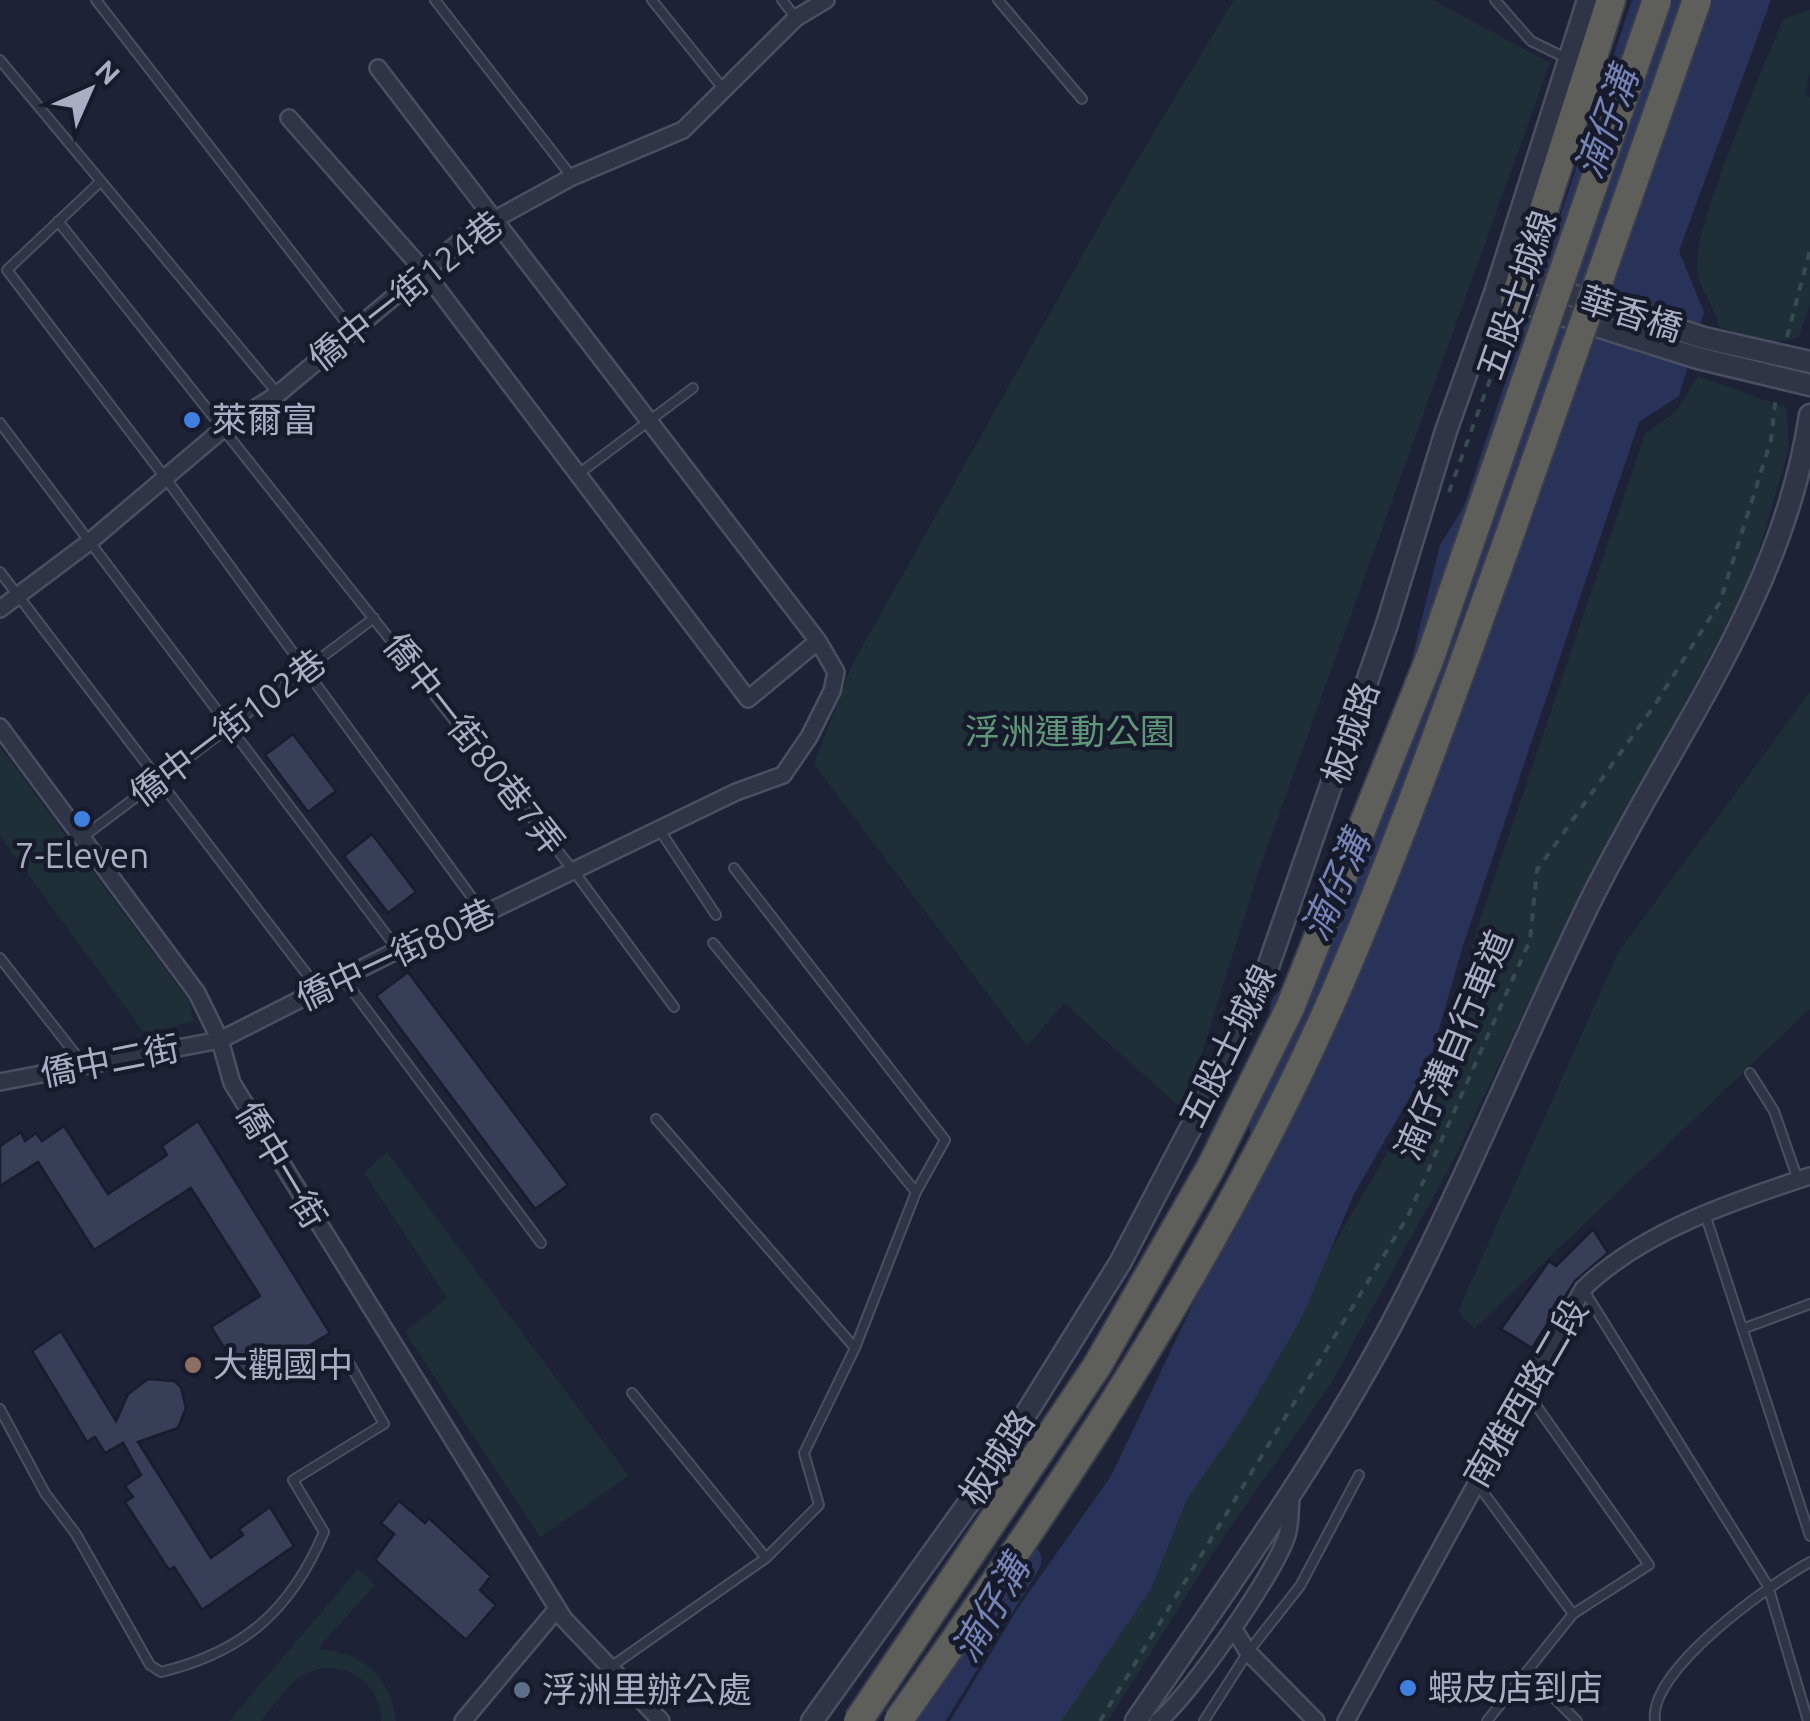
<svg xmlns="http://www.w3.org/2000/svg" width="1810" height="1721" viewBox="0 0 1810 1721" font-family="Ubuntu,'Noto Sans TC',sans-serif">
  <style>
    .green { fill: #1f2f38 }
    .water { fill: #293359 }
    .lines { fill: none; stroke-linecap: round; stroke-linejoin: round }
    .river { stroke: #293359; stroke-width: 35 }
    .building { fill: #383e58; stroke: #181c2d; stroke-width: 2.5 }
    .service-casing { stroke: #4b4f62; stroke-width: 12 }
    .minor-casing { stroke: #4b4f62; stroke-width: 20 }
    .tertiary-casing { stroke: #4b4f62; stroke-width: 25 }
    .trunk-casing { stroke: #383c4e; stroke-width: 32 }
    .path { stroke: #394b52; stroke-width: 4; stroke-dasharray: 8 8; stroke-linecap: butt }
    .service { stroke: #303447; stroke-width: 8 }
    .minor { stroke: #303447; stroke-width: 15 }
    .tertiary { stroke: #303447; stroke-width: 20 }
    .trunk { stroke: #5e5e5a; stroke-width: 28 }
    .trunk-bridge-casing { stroke: #383c4e; stroke-width: 32; stroke-linecap: butt }
    .trunk-bridge { stroke: #5e5e5a; stroke-width: 28 }
    .shop-dot { fill: #3f7fe0; stroke: #161a2b; stroke-width: 4 }
    .education-dot { fill: #8d6e63; stroke: #161a2b; stroke-width: 4 }
    .service-dot { fill: #5c6f8a; stroke: #161a2b; stroke-width: 4 }
    .labels { text-anchor: middle; stroke-width: 9; stroke-linejoin: round; paint-order: stroke }
    .street-label { font-size: 35px; fill: #a9aec5; stroke: #161a2b }
    .poi-label { font-size: 35px; fill: #a9aec5; stroke: #161a2b; text-anchor: start }
    .park-label { font-size: 35px; fill: #609679; stroke: #161a2b }
    .water-label { font-size: 38px; font-style: italic; fill: #7683b5; stroke: #161a2b }
  </style>
  <rect width="100%" height="100%" fill="#1d2236"/>
  <path class="green" d="M1234,0h199l117,63 -291,807 -75,241 -120,-108 -37,43 -213,-282 39,-101 264,-469z
    M1810,10v61l-5,23 5,3v207l-11,33 -34,8 -46,-19c-4,-19 -21,-39 -22,-57 -3,-46 66,-199 86,-250z
    M1698,376l89,32 2,40 -40,136 -180,334 -116,243 -123,224 -110,157 -112,179h-66l227,-364 169,-292 42,-145 165,-486 32,-24z
    M1810,692v317l-336,320 -16,-18 161,-360z
    M0,747l189,254 5,20 -49,13 -145,-198z
    M387,1152l242,324 -89,61 -135,-205 42,-34 -83,-125z
    M358,1569l17,16 -58,64c45,4 73,25 79,72h-15c1,-40 -42,-66 -78,-46 -16,9 -30,32 -42,46h-32z"/>
  <path class="water" d="M1632,0h139l-92,251 25,61 -25,84 -40,26 -177,527 -33,115 -75,130 -51,121 -59,102 -57,82 -36,90 -90,132h-111l68,-113 93,-132 145,-304 43,-161 98,-292 43,-174 24,-39z"/>
  <g class="lines">
    <path class="river" d="M1267,1127l8,-15 13,-105
      M925,1721l99,-161"/>
  </g>
  <path class="building" d="M293,734l43,57 -28,21 -43,-57z
    M372,834l44,58 -28,21 -44,-57z
    M408,972l160,213 -33,24 -159,-213z
    M198,1121l132,212 -83,51 -36,-57 49,-31 -69,-108 -97,62 -56,-88 -38,24v-40l21,-14 4,9 11,-8 6,8 22,-15 44,68 59,-39 -5,-9z
    M1593,1229l15,24 -33,28 -43,67 -31,-19 48,-68 7,5z
    M61,1331l55,90 12,-27 20,-15 26,2 7,6 5,21 -8,20 -40,14 73,116 32,-23 -4,-6 31,-22 24,39 -92,64 -28,-43 -5,3 -44,-68 8,-5 -8,-11 16,-11 -18,-32 -18,10 -10,-16 -8,5 -55,-91z
    M399,1501l26,22 4,-5 62,58 -11,14 16,15 -30,35 -91,-80 19,-26 -13,-11z"/>
  <g class="lines">
    <g class="service-casing">
      <path id="service" d="M96,0l255,329
        M435,0l137,177
        M652,0l73,91
        M782,0l14,18
        M998,0l84,99
        M1495,0l36,41 37,18
        M0,60l278,334
        M99,183l-92,87 157,206 320,438
        M58,221l515,649 101,137
        M0,423l398,527
        M577,475l116,-87
        M0,572l319,418
        M659,829l57,86
        M83,837l291,-219
        M713,943l203,249
        M0,958l84,107
        M343,978l198,265
        M1750,1073l24,38 24,69
        M656,1119l199,229
        M1706,1217l104,319
        M1583,1289l185,297 40,135
        M1745,1328l65,-24
        M632,1393l134,165
        M1528,1394l121,171 -76,49
        M0,1409l45,84 31,41 74,131 11,7c83,-20 130,-62 163,-140l-31,-52 91,-56 -39,-68
        M1478,1485l95,129 -86,107
        M612,1666l154,-108 53,-53 -15,-52 51,-105 61,-156 29,-52 -211,-272
        M1528,1672l49,49
        M1204,1721l44,-69 52,-66 59,-111
        M1655,1721c-7,-51 114,-136 155,-159"/>
    </g>
    <g class="minor-casing">
      <path id="minor" d="M289,118l135,153 324,428 70,-58
        M0,609l88,-66 136,-115 54,-34 192,-161 102,-56 111,-47 113,-112 30,-18
        M0,727l197,266 23,47 12,43 332,536 97,102
        M0,1082l220,-42 178,-90 86,-36 252,-122 47,-17 26,-38 23,-46 4,-19 -18,-31 -440,-573
        M1233,1628l15,24 68,69
        M463,1721l94,-112
        M1158,1721c29,-21 120,-152 129,-186 4,-12 3,-27 4,-40
        M1346,1721l237,-432c58,-57 150,-88 227,-113"/>
    </g>
    <g class="tertiary-casing">
      <path id="tertiary" d="M1510,275l194,63 106,24
        M1505,297l193,61 112,27
        M812,1721l171,-238 137,-220 100,-191 48,-105 119,-343 59,-193 49,-138 93,-293
        M1136,1721c92,-135 190,-269 265,-415 67,-130 122,-266 186,-398 80,-165 195,-307 223,-493"/>
    </g>
    <g class="trunk-casing">
      <path id="trunk" d="M1515,300l96,-300"/>
    </g>
    <path class="path" d="M1787,337l23,-87
      M1449,492l62,-170
      M1100,1721l308,-505 122,-276 7,-70 119,-167 64,-101 51,-162 5,-45"/>
    <use href="#service" class="service"/>
    <use href="#minor" class="minor"/>
    <use href="#tertiary" class="tertiary"/>
    <use href="#trunk" class="trunk"/>
    <g class="trunk-bridge-casing">
      <path id="trunk-bridge" d="M858,1721l239,-355 114,-199 79,-159 140,-350 227,-658
        M898,1721c166,-234 328,-475 442,-739 63,-147 116,-298 170,-448 63,-178 125,-356 187,-534"/>
    </g>
    <use href="#trunk-bridge" class="trunk-bridge"/>
  </g>
  <g class="shop-dot">
    <circle cx="192" cy="420" r="10"/>
    <circle cx="82" cy="819" r="10"/>
    <circle cx="1408" cy="1688" r="10"/>
  </g>
  <circle class="education-dot" cx="193" cy="1365" r="10"/>
  <circle class="service-dot" cx="522" cy="1690" r="10"/>
  <g class="labels">
    <g class="street-label">
      <text transform="translate(406 291) rotate(-38)" y="12">僑中一街124巷</text>
      <text transform="translate(1517 295) rotate(-71)" y="12">五股土城線</text>
      <text transform="translate(1631 314) rotate(18)" y="12">華香橋</text>
      <text transform="translate(228 728) rotate(-37)" y="12">僑中一街102巷</text>
      <text transform="translate(1351 733) rotate(-71)" y="12">板城路</text>
      <text transform="translate(474 744) rotate(52)" y="12">僑中一街80巷7弄</text>
      <text transform="translate(396 955) rotate(-25)" y="12">僑中一街80巷</text>
      <text transform="translate(1454 1045) rotate(-67)" y="12">湳仔溝自行車道</text>
      <text transform="translate(1228 1046) rotate(-64)" y="12">五股土城線</text>
      <text transform="translate(110 1061) rotate(-11)" y="12">僑中二街</text>
      <text transform="translate(281 1165) rotate(59)" y="12">僑中一街</text>
      <text transform="translate(1526 1393) rotate(-60)" y="12">南雅西路二段</text>
      <text transform="translate(997 1458) rotate(-57)" y="12">板城路</text>
    </g>
    <g class="poi-label">
      <text x="212" y="432">萊爾富</text>
      <text x="82" y="868" text-anchor="middle">7-Eleven</text>
      <text x="213" y="1377">大觀國中</text>
      <text x="1428" y="1700">蝦皮店到店</text>
      <text x="542" y="1702">浮洲里辦公處</text>
    </g>
    <g class="park-label">
      <text x="1070" y="744">浮洲運動公園</text>
    </g>
    <g class="water-label">
      <text transform="translate(1607 123) rotate(-70)" y="13">湳仔溝</text>
      <text transform="translate(1336 886) rotate(-66)" y="13">湳仔溝</text>
      <text transform="translate(991 1609) rotate(-60)" y="13">湳仔溝</text>
    </g>
  </g>
  <g transform="translate(90 90) rotate(45)" stroke="#161a2b" stroke-width="8" paint-order="stroke">
  <path d="M0-8L18 38L0 25L-18 38Z" fill="#a9aec5"/>
  <text y="-15" font-size="28" font-weight="bold" text-anchor="middle" fill="#a9aec5">N</text>
  </g>
</svg>
